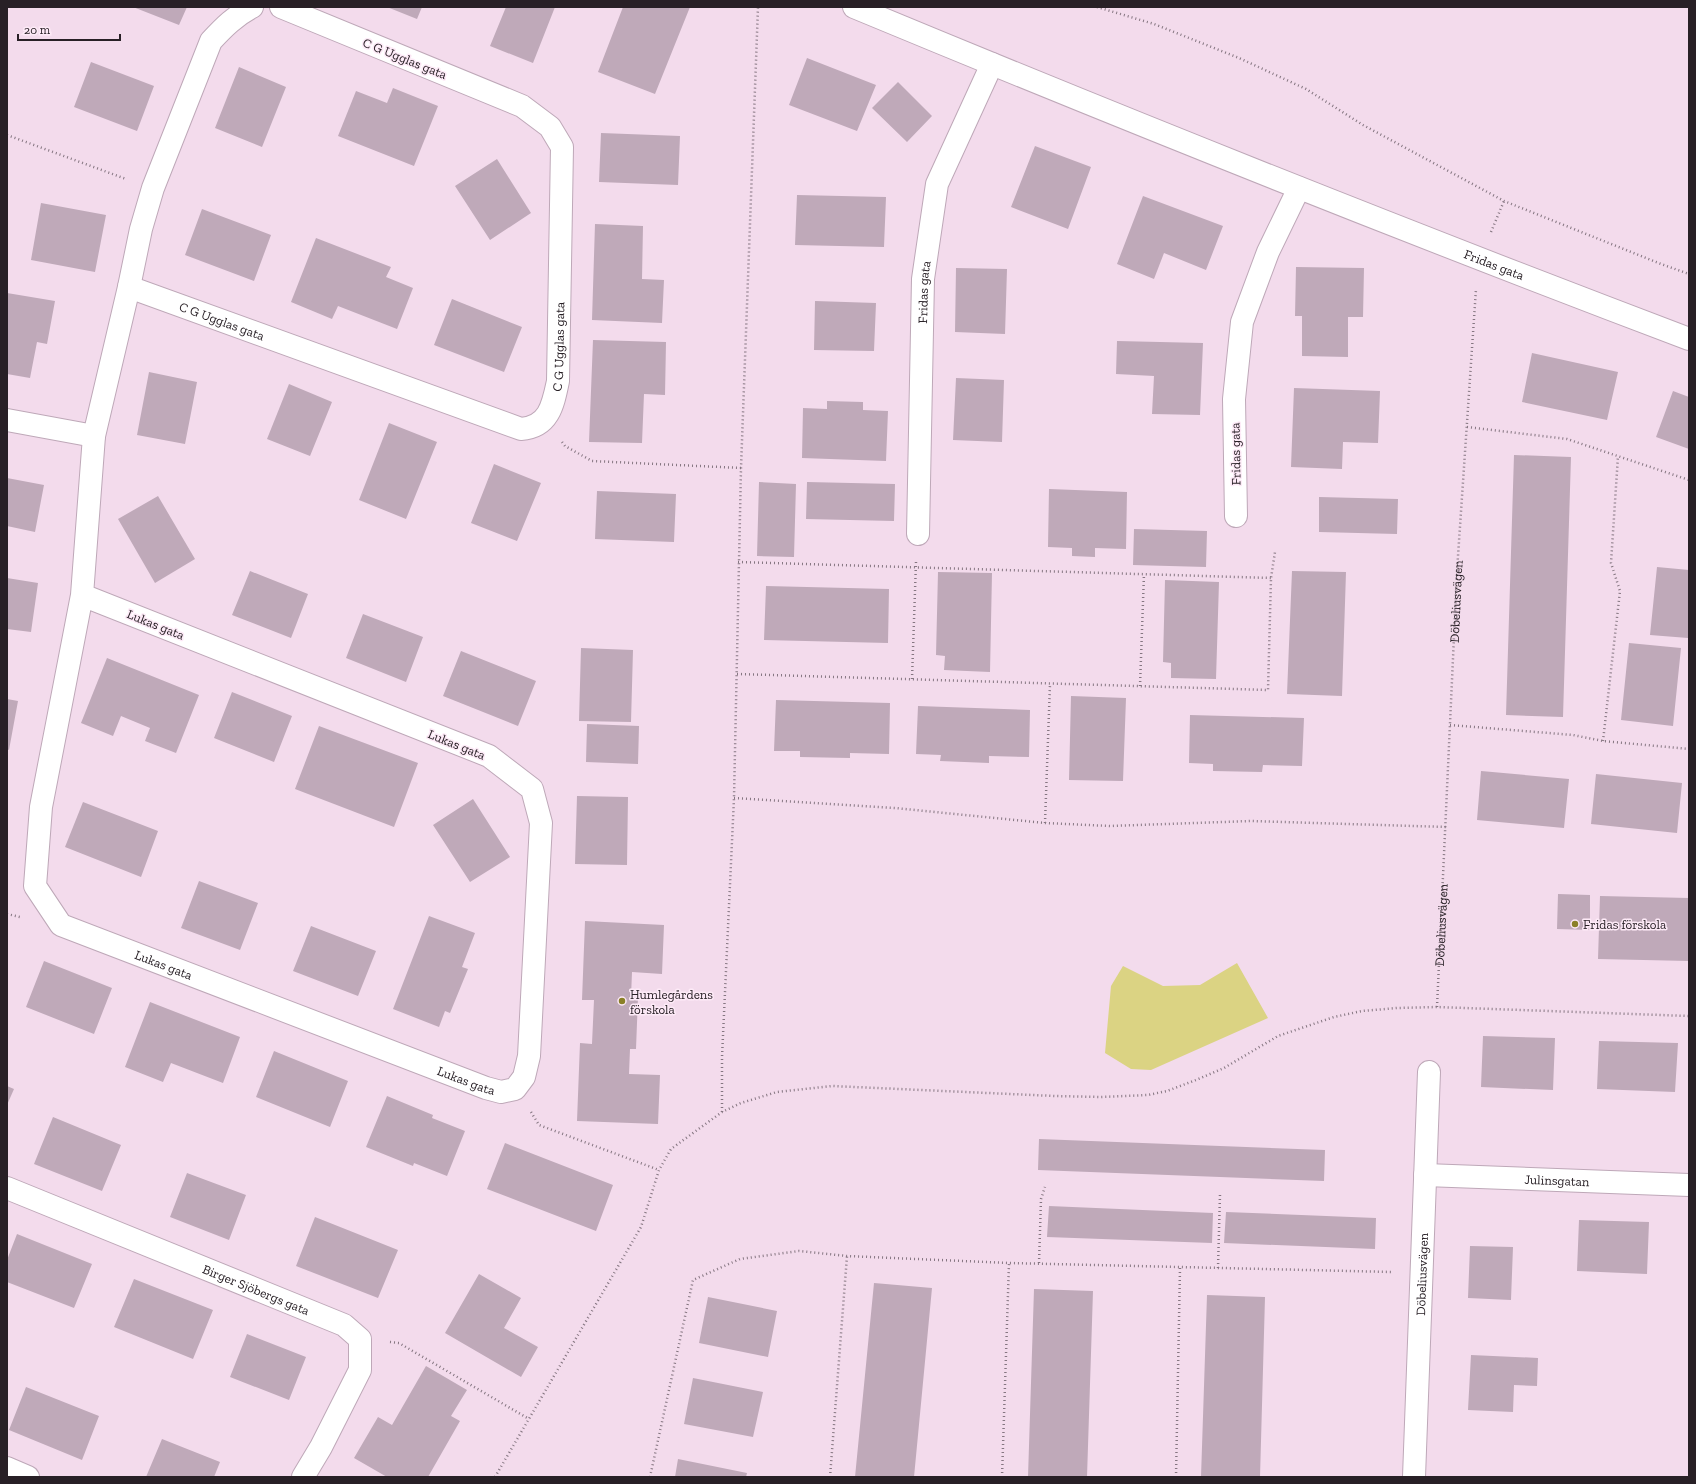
<svg xmlns="http://www.w3.org/2000/svg" width="1696" height="1484" viewBox="0 0 1696 1484" font-family="'Zilla Slab',serif">
  <style>
    .green { fill: #dbd383 }
    .building { fill: #bfa9b9 }
    .lines { fill: none; stroke-linecap: round; stroke-linejoin: round }
    .street-casing { stroke: #bea8b8; stroke-width: 24 }
    .path { stroke: #857681; stroke-width: 2.5; stroke-dasharray: 1 3; stroke-linecap: butt }
    .street { stroke: #fff; stroke-width: 22 }
    .poi-dot { fill: #8a8027; stroke: #fdeaf7; stroke-width: 1.5 }
    .labels { text-anchor: middle; stroke-width: 3; stroke-linejoin: round; paint-order: stroke }
    .street-label { font-size: 13px; fill: #282026; stroke: #fdeaf7 }
    .poi-label { font-size: 13px; fill: #282026; stroke: #fdeaf7; text-anchor: start }
  </style>
  <rect width="100%" height="100%" fill="#f3dbec"/>
  <path class="green" d="M1237,963l31,55 -117,52 -20,-1 -26,-16 6,-67 12,-20 40,20 37,-1z"/>
  <path class="building" d="M133,7h54l-8,18z
    M387,7h35l-5,12z
    M506,7h49l-22,56 -43,-17z
    M623,7h67l-35,87 -57,-22z
    M807,58l69,27 -19,46 -68,-26z
    M91,62l63,24 -17,45 -63,-24z
    M239,67l47,20 -24,60 -47,-19z
    M898,82l34,34 -25,26 -35,-34z
    M393,88l45,18 -24,60 -76,-30 18,-45 31,12z
    M601,133l79,3 -2,49 -79,-3z
    M1035,146l56,21 -23,62 -57,-22z
    M497,159l34,54 -41,27 -35,-54z
    M797,195l89,2 -2,50 -89,-2z
    M1143,196l80,30 -17,44 -42,-17 -10,26 -37,-15z
    M41,203l65,12 -11,57 -64,-12z
    M202,209l69,26 -17,46 -69,-26z
    M595,224l48,2 -1,53 22,1 -2,43 -70,-3z
    M316,238l75,29 -5,10 27,11 -16,41 -59,-23 -6,13 -41,-17z
    M1296,267l68,1 -1,49h-15v40l-46,-1v-40h-7z
    M956,268l51,1 -2,65 -50,-2z
    M7,293l48,8 -8,43 -10,-2 -7,36 -23,-4z
    M452,299l70,28 -18,45 -70,-27z
    M815,301l61,2 -2,48 -60,-1z
    M593,340l73,2 -1,53 -21,-1 -2,49 -53,-1z
    M1117,341l86,2 -3,72 -48,-1 2,-38 -38,-2z
    M1532,353l86,19 -11,48 -85,-18z
    M149,372l48,10 -12,62 -48,-9z
    M956,378l48,2 -2,62 -49,-2z
    M289,384l43,18 -22,54 -43,-17z
    M1294,388l86,3 -2,52 -35,-1 -1,27 -51,-2z
    M1673,391l16,6v52l-33,-12z
    M827,401l36,1v8l25,1 -2,50 -84,-3 1,-50 24,1z
    M389,423l48,19 -31,77 -47,-19z
    M1514,455l57,2 -8,260 -57,-2z
    M494,464l47,19 -24,58 -46,-18z
    M7,478l37,7 -9,47 -28,-6z
    M759,482l37,2 -2,73 -37,-1z
    M807,482l88,2 -1,37 -88,-2z
    M1049,489l78,3 -1,57 -31,-1v9l-23,-1v-8l-24,-1z
    M597,491l79,3 -2,48 -79,-3z
    M158,496l37,63 -40,24 -37,-64z
    M1319,497l79,2 -1,35 -78,-2z
    M1134,529l73,2 -1,36 -73,-2z
    M1657,567l32,3 -1,68 -38,-3z
    M250,571l58,23 -17,44 -59,-23z
    M1292,571l54,1 -4,124 -55,-2z
    M938,572l54,1 -2,99 -46,-2 1,-14 -9,-1z
    M7,578l31,5 -7,49 -24,-3z
    M1165,580l54,2 -3,97 -45,-1v-15l-8,-1z
    M766,586l123,3 -1,54 -124,-3z
    M363,614l60,23 -17,45 -60,-24z
    M1629,643l52,5 -8,78 -52,-6z
    M581,648l52,2 -2,72 -52,-1z
    M461,651l75,30 -18,45 -75,-30z
    M107,658l92,37 -23,58 -31,-12 5,-13 -29,-12 -8,20 -32,-13z
    M232,692l60,24 -18,46 -60,-24z
    M1071,696l55,2 -3,83 -54,-1z
    M7,699l11,2 -9,49 -2,-1z
    M776,700l114,3 -1,51 -39,-1v5l-50,-1v-6h-26z
    M918,706l112,4 -1,47 -40,-1v7l-49,-2 1,-6 -25,-1z
    M1190,715l114,3 -2,48 -39,-1 -1,7 -49,-1v-7l-24,-1z
    M587,724l52,2 -1,38 -52,-2z
    M319,726l99,37 -24,64 -99,-38z
    M1481,771l88,8 -5,49 -87,-8z
    M1596,774l86,9 -5,50 -86,-9z
    M577,796l51,1 -1,68 -52,-1z
    M473,799l37,58 -40,25 -37,-57z
    M83,802l75,29 -17,46 -76,-30z
    M199,881l59,22 -18,47 -59,-22z
    M1558,894l32,1v35l-33,-1z
    M1600,896l89,2v63l-91,-2z
    M429,916l46,17 -13,34 6,2 -18,44 -5,-2 -6,16 -46,-18z
    M585,921l79,4 -2,49 -30,-2 -1,25h7l-2,52h-6l-1,25 31,1 -2,49 -81,-3 3,-78 12,1 2,-44h-12z
    M311,926l65,25 -18,45 -65,-25z
    M44,961l68,27 -18,46 -68,-27z
    M150,1002l90,35 -17,46 -52,-20 -8,19 -38,-15z
    M1483,1036l72,2 -2,52 -72,-3z
    M1599,1041l79,2 -3,49 -78,-3z
    M274,1051l74,30 -18,46 -74,-30z
    M7,1086l7,3 -7,16z
    M387,1096l46,19 -1,3 33,13 -18,45 -33,-13 -1,3 -47,-19z
    M53,1117l68,28 -19,46 -68,-27z
    M1039,1139l286,11 -1,31 -286,-11z
    M505,1143l108,42 -17,46 -109,-42z
    M187,1173l59,22 -17,45 -59,-23z
    M1049,1206l164,7 -1,30 -165,-6z
    M1226,1212l150,6 -1,31 -151,-6z
    M315,1217l83,33 -20,48 -82,-32z
    M1579,1220l70,2 -2,52 -70,-3z
    M17,1234l75,30 -18,44 -67,-26v-22z
    M1470,1246l43,1 -2,53 -43,-2z
    M479,1274l42,24 -17,30 34,19 -17,30 -76,-44z
    M134,1279l79,31 -20,49 -79,-32z
    M874,1283l58,5 -18,189h-59z
    M1034,1289l59,2 -6,186h-59z
    M1207,1295l58,2 -5,180h-59z
    M708,1297l69,14 -9,46 -69,-14z
    M247,1334l59,23 -17,43 -59,-23z
    M1471,1355l67,3 -1,28 -23,-1 -1,27 -45,-2z
    M426,1366l41,24 -16,26 9,5 -32,56h-41l-33,-19 24,-41 14,8z
    M693,1378l70,14 -10,45 -69,-13z
    M26,1387l73,29 -17,44 -73,-30z
    M162,1439l58,23 -6,15h-68z
    M678,1459l69,14 -1,4h-71z"/>
  <g class="lines">
    <g class="street-casing">
      <g id="street">
        <path id="s2" d="M854,7c277,115 555,226 835,332"/>
        <path id="s3" d="M129,287l392,142c28,-2 32,-24 37,-48l4,-234 -12,-20 -28,-21 -241,-99"/>
        <path id="s4" d="M7,420l87,16 -12,159 -41,212 -6,79 26,39 425,163 15,4 14,-3 9,-12 5,-21 12,-233 -9,-34 -43,-33 -407,-161"/>
        <path d="M94,436l35,-149 12,-58 12,-41 58,-147c13,-14 24,-25 41,-34"/>
        <path d="M1236,516l-2,-117 8,-77 26,-70 31,-64"/>
        <path id="s5" d="M918,534l5,-255 14,-95 55,-120"/>
        <path id="s6" d="M1425,1175l264,10"/>
        <path id="s7" d="M7,1188l337,137 16,14v31l-39,77 -18,30"/>
        <path d="M7,1468l21,9"/>
        <path id="s8" d="M1414,1477l15,-405"/>
      </g>
    </g>
    <g class="path">
      <path d="M1097,7l57,17 85,34 67,31 57,36 141,76 157,63 28,10"/>
      <path d="M7,135l119,44"/>
      <path d="M1491,232l13,-31"/>
      <path d="M1467,427l100,12 122,41"/>
      <path d="M562,442l3,4 27,15 149,7"/>
      <path d="M738,562l533,16"/>
      <path d="M737,674l531,16 3,-112 4,-26"/>
      <path d="M912,679l4,-117"/>
      <path d="M1140,686l4,-112"/>
      <path d="M1450,725l123,10 30,6 86,8"/>
      <path d="M1603,741l17,-150 -9,-28 7,-107"/>
      <path d="M734,798l161,10 150,15 65,3 141,-5 195,6"/>
      <path d="M1045,823l5,-139"/>
      <path d="M7,914l13,3"/>
      <path id="s1" d="M1437,1007l20,-436 19,-282"/>
      <path d="M531,1112l8,13 120,45"/>
      <path d="M722,1112v-55l12,-259 7,-330 17,-461"/>
      <path d="M1039,1263l2,-64 4,-12"/>
      <path d="M1218,1268l2,-74"/>
      <path d="M390,1342l9,1 130,76"/>
      <path d="M495,1477l146,-250 18,-57 12,-21 51,-37 19,-9 36,-11 55,-6 223,10 46,1 47,-2 19,-4 29,-11 28,-12 54,-32 56,-19 28,-6 35,-3 40,-1 252,9"/>
      <path d="M650,1477l43,-197 47,-21 59,-8 48,5 162,7 383,9"/>
      <path d="M830,1477l17,-221"/>
      <path d="M1002,1477l7,-214"/>
      <path d="M1176,1477l4,-209"/>
    </g>
    <use href="#street" class="street"/>
  </g>
  <g class="poi-dot">
    <circle cx="1575" cy="924" r="4"/>
    <circle cx="622" cy="1001" r="4"/>
  </g>
  <g class="labels">
    <g class="street-label">
      <text transform="translate(405 58) rotate(22)" y="5">C G Ugglas gata</text>
      <text dy="5" stroke="none"><textPath href="#s2" startOffset="690">Fridas gata</textPath></text>
      <text dy="5" stroke="none"><textPath href="#s5" startOffset="242">Fridas gata</textPath></text>
      <text dy="5" stroke="none"><textPath href="#s3" startOffset="99">C G Ugglas gata</textPath></text>
      <text dy="5" stroke="none"><textPath href="#s3" startOffset="518">C G Ugglas gata</textPath></text>
      <text transform="translate(1235 454) rotate(-91)" y="5">Fridas gata</text>
      <text dy="5" stroke="none"><textPath href="#s1" startOffset="406">Döbeliusvägen</textPath></text>
      <text transform="translate(156 624) rotate(22)" y="5">Lukas gata</text>
      <text transform="translate(457 744) rotate(22)" y="5">Lukas gata</text>
      <text dy="5" stroke="none"><textPath href="#s1" startOffset="82">Döbeliusvägen</textPath></text>
      <text dy="5" stroke="none"><textPath href="#s4" startOffset="700">Lukas gata</textPath></text>
      <text dy="5" stroke="none"><textPath href="#s4" startOffset="1024">Lukas gata</textPath></text>
      <text dy="5" stroke="none"><textPath href="#s6" startOffset="132">Julinsgatan</textPath></text>
      <text dy="5" stroke="none"><textPath href="#s8" startOffset="203">Döbeliusvägen</textPath></text>
      <text dy="5" stroke="none"><textPath href="#s7" startOffset="269">Birger Sjöbergs gata</textPath></text>
    </g>
    <g class="poi-label">
      <text x="1583" y="929">Fridas förskola</text>
      <text x="630" y="999">Humlegårdens<tspan x="630" dy="15">förskola</tspan></text>
    </g>
  </g>
  <rect width="1696" height="1484" fill="none" stroke="#282026" stroke-width="16"/>
  <path d="M18 34v6h102v-6" fill="none" stroke="#282026" stroke-width="2"/>
  <text x="24" y="34" font-size="12" fill="#282026" stroke="#fdeaf7" stroke-width="3" paint-order="stroke">20 m</text>
</svg>
